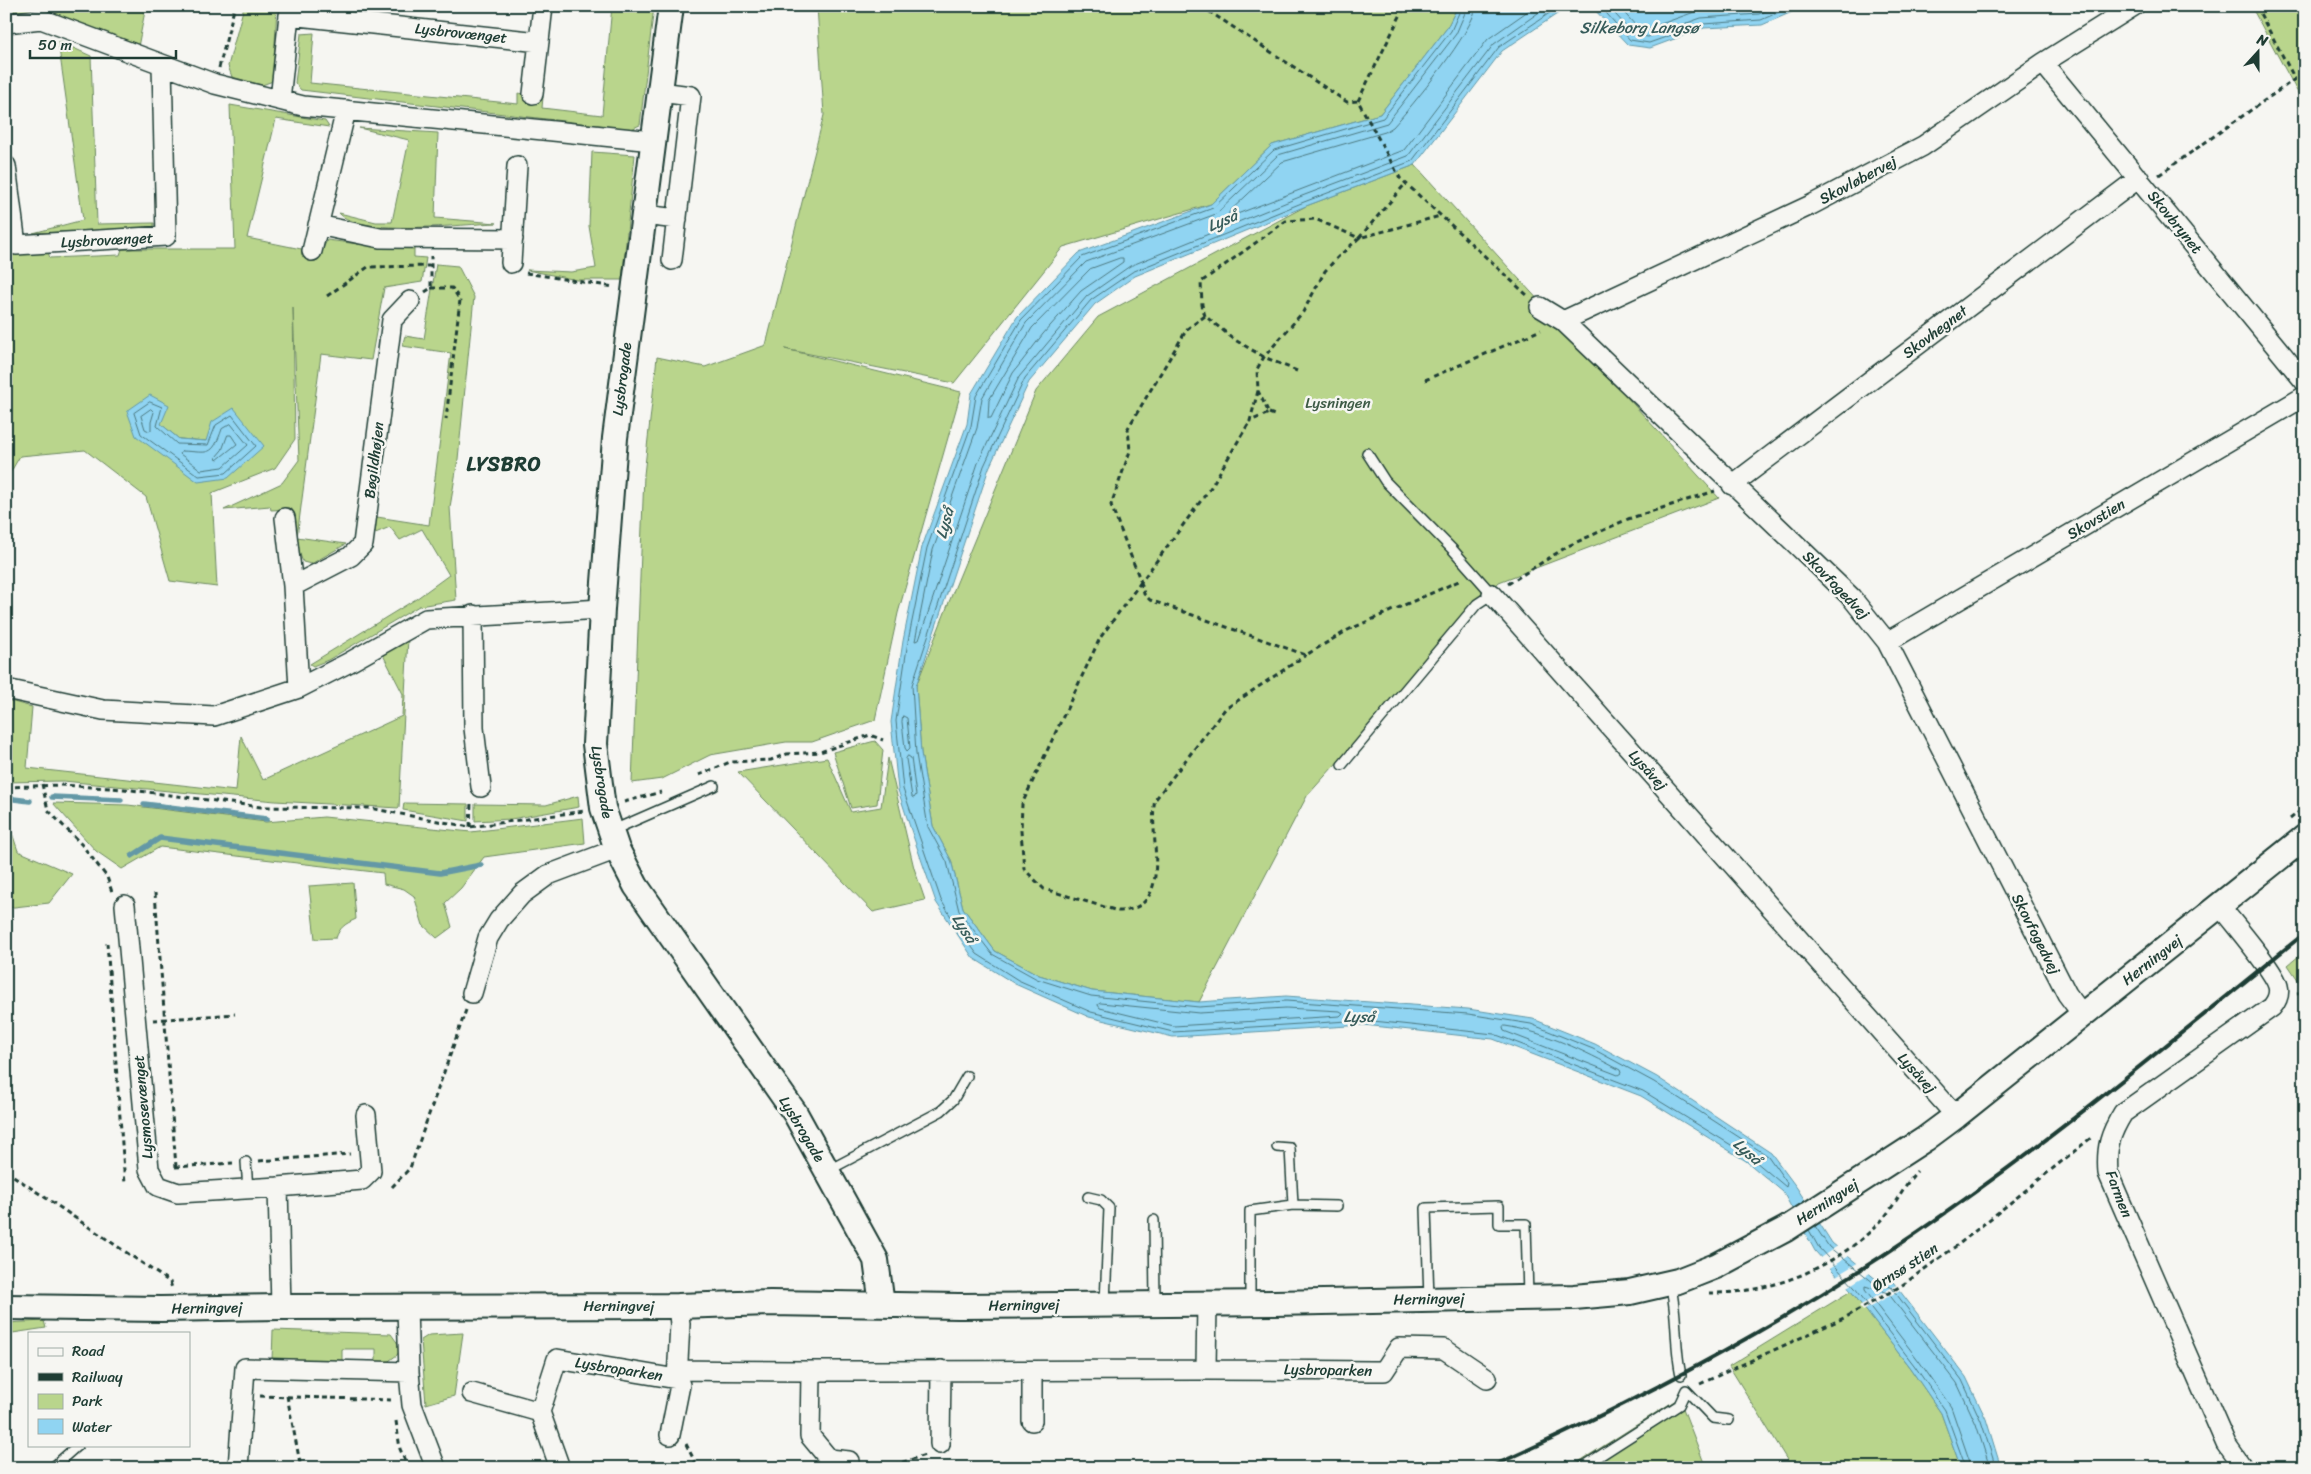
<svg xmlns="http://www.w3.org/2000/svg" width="2311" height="1474" viewBox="0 0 2311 1474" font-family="Sriracha,sans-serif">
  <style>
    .green { fill: #b9d58c; stroke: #6c8960; fill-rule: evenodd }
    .water { fill: #90d4f2; stroke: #6398a6 }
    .pier { fill: #f6f6f2 }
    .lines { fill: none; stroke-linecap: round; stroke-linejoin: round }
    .shore { stroke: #4c7980; stroke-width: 1 }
    .stream { stroke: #6398a6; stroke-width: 5.5 }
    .service-casing { stroke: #1f3d34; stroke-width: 12 }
    .minor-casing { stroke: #1f3d34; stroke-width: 22 }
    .tertiary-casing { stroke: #1f3d34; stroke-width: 28 }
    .path { stroke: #1f3d34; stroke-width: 3; stroke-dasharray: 5 4; stroke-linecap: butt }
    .service { stroke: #f6f6f2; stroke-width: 9 }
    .minor { stroke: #f6f6f2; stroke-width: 19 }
    .tertiary { stroke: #f6f6f2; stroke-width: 24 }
    .rail { stroke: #1f3d34; stroke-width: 4 }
    .labels { text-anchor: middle; stroke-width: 5; stroke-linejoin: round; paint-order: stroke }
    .street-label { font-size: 15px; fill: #1f3d34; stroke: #f6f6f2 }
    .park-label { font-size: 15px; fill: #3e5b46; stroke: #f6f6f2 }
    .water-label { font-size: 16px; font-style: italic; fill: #365b5a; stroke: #f6f6f2 }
    .district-label { font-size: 20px; font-weight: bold; letter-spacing: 1px; fill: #1f3d34; stroke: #f6f6f2 }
  </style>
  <rect width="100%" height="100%" fill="#f6f6f2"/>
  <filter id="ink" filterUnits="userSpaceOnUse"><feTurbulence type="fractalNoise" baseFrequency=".02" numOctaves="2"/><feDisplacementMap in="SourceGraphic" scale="10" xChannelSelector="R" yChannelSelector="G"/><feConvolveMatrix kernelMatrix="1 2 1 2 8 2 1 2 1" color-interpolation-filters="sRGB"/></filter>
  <g filter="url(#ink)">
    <path class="green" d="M6,6h140l-8,41 -95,-38 -37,5z
      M244,6h33l-4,75 -11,4 -30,-8 -4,-11z
      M612,6h42l-14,119 -9,4 -330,-39 -6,-7 6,-49 13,-1 -4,50 208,21v-11l25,4 -1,11 60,7z
      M817,6h641l-11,22 -67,86 -108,31 -61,59 -148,43 -109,136 -169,-34 176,43 -63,221 -23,107 -63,22h-26l-76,13 -48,24 -30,4 12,-308 13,-118 48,10 61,-22 58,-230z
      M2251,6h54v100z
      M58,41l33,15 6,168 57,-1v6l-121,4 50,-13z
      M230,105l95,16 4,6 -53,-8 -29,119 74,15 6,-13 54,7 33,-2v12l12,1 -4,24 -38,6 -13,72 -50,-6 -24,183 49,7 -35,20 -8,-2 -6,-15 -5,-38 -21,1 -1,-4 -46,4 58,-27 17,-23 -6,-153 2,132 -20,29 -63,25 5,94 -47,-6 -24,-84 -61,-47 -65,6 -14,24v-220l5,-1h-5v-5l42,-2 2,6 70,-3 2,-6h113zM161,424l18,15 27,2 -70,-5z
      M359,128l79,5 -3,85 62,5c-32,1 -138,14 -158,-10l37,9h16l17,-82z
      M592,152l43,3 -13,125h-45l-50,-10 44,2 25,-4 -7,-42z
      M1415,165l304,333 -220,84 -192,214 -108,206 -107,-11 -53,-16 -44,-24 -32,-43 -12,-48 -18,-34 -12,-73 -5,-67 39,-99 81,-196 62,-74 208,-111z
      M436,264l22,2 16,31 -16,162 -8,48 6,93 -37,6 -91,54 -15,6 -3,-2 106,-65 33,-24 -27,-46 -22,11 -10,-13 -17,7 4,-17 52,8 22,-172 -49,-7 3,-10 19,3z
      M408,638l-9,170 -124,-7 -212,-20 -57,1v-82l26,7 -5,61 209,23 5,-55 22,44 139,-64 1,-22 -20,-39z
      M875,741l8,9 -6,54 -26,4 -18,-56z
      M827,758l24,54 30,-5 7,-49 26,110 11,32 -52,12 -135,-140z
      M578,796l1,11 -68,12 -36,2v-17l71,1z
      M53,803l75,2 138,17 58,-5 147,15 112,-14 2,25 -101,14 -23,31 -16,15 7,24 -15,11 -14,-13 -9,-29 -10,-7 -20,-5 -1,-11 -223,-26 -38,22 -26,-18z
      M404,803l64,1v17l-65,-11z
      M6,815l12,36 54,23 -23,29 -43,5z
      M353,883l3,36c-11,5 -16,8 -20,19l-21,1 -6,-53z
      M2305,951v39l-17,-25z
      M1851,1291l59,77 31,45 20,55h-169l-63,-102z
      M44,1321l2,7 -40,6v-11z
      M273,1330l118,4 10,14 -4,7 -11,8 -10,-2v-12h-34v12l-70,-1z
      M463,1333l-9,63 -28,8 -5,-64 8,-5z
      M1679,1398l27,70h-137z"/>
    <path class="water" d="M1458,6h111l-67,45 -87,114 -109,41 -171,70 -40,28 -66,78 -40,86 -73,218 5,67 12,73 18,34 12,48 32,43 44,24 53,16 107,11 87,-6 182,13 65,10 62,25 62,33 114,76 26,35 35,55 45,37 16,2 73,95 20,42 15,49h-40l-20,-55 -31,-45 -59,-77 -36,-40 -32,-59 -37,-31 -105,-65 -148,-57 -129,-14 -191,12 -84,-20 -74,-33 -42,-26 -37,-56 -25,-72 -13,-40 -7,-68 12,-81 19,-94 45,-123 4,-30 46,-77 62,-64 132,-49 61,-59 108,-31 67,-86z
      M1591,6h215l-44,19 -58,3 -54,20 -22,-3z
      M150,395l19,10 -8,19 18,15 27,2 6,-19 22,-14 30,38 -36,32 -30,4 -62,-46 -9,-25z"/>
    <path class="pier" d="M1839,1245l10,11 -21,13 -8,-11z
      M1859,1262l11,11 -25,15 -9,-12z
      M1898,1284l4,5 -39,22 -4,-5z"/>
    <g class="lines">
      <path class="shore" d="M1462,6l-11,25 -68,87 -109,32 -61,58 -131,49 -61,63 -45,76 -5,30 -44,122 -19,93 -12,80 7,68 38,111 15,25 21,29 41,26 73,32 82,20 191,-12 130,14 149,57 106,65 37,31 1,-4 -19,-27 -114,-74 -61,-33 -62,-25 -63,-10 -182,-13 -87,6 -108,-11 -54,-17 -45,-25 -33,-43 -12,-49 -19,-35 -12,-73 -4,-69 72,-219 41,-88 66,-78 41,-28 172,-70 108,-41 87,-114 61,-41
        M1468,6l-12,28 -69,89 -109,32 -62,59 -130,48 -60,61 -44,75 -5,30 -44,122 -18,91 4,-1 59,-177 41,-86 68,-81 43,-30 172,-70 106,-40 86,-112 54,-38
        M1476,6c-1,24 -65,101 -83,121l-8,5 -103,30 -53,50v3l3,1 172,-66 84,-111 47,-33
        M1600,6l30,34 19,3 54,-19 58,-4 32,-14
        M1608,6l25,28 15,3 53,-19 58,-4 18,-8
        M1618,6l19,21 10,2 53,-19 58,-4
        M1120,258h3v4l-42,29 -38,43 -30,39 -22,45h-3l1,-18 43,-72 58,-59z
        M150,402l12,5 -5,19 20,18 31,1 8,-20 16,-10 24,31 -30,27 -27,3 -58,-42 -7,-21z
        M151,409l3,3 -3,10v8l-2,1 -4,-2 -4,-13z
        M231,424l17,21 -25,22 -22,3 -21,-16 2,-3c27,1 30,7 40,-22z
        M228,435h3l6,9 -20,16 -1,-3 6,-7z
        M903,716l4,2 3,30 -3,3 -2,-3 -3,-26z
        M908,756l3,2 5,37 -2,3 -2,-1 -6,-38z
        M1101,1003l98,10 87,-5 54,3 3,2 -3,3 -166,10 -74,-18 -2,-3z
        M1505,1026c41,6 79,25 115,44l1,3 -3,2 -114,-44 -1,-3z
        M1815,1226l14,21 45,36 17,4 71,93 19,41 15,47
        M1809,1230l10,18 36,40 59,77 31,45 21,58
        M1972,1468l-21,-61 -32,-46 -54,-71v-4l23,7 69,90 19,41 14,44"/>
      <path class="stream" d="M52,797l69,3
        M6,798l24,3
        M144,804l123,15
        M132,856l28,-18 280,35 41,-8"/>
      <g class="service-casing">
        <path id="service" d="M1342,765l135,-161 15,-10 -39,-44 -68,-69 -18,-28
          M611,831l103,-45
          M1277,1147l13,1 3,57
          M246,1162l2,27
          M827,1171l114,-60 12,-11 14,-24
          M1088,1197l13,3 8,8 -4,95
          M1154,1220l1,83
          M1670,1284c8,29 4,61 11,91
          M1429,1299l-3,-91 73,-2v18h27l2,73
          M1250,1303v-92l43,-6 44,1
          M52,1468l26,-23
          M1581,1468l98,-63 7,-15 27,28 16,2"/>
      </g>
      <g class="minor-casing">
        <path id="minor" d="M6,23l35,-4 174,65 88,22 350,35
          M2043,63l262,319
          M660,92l31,4 -19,164
          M533,94l10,-88
          M280,100l9,-85 250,27
          M6,166l10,79 150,-9 -4,-171
          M644,215l33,4
          M318,225l62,13 133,1
          M312,251l34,-141
          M511,263l6,-97
          M1540,307l23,14 288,276 36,45 180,352 15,20
          M1563,321l248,-116 112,-59 120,-83 91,-57
          M1732,485l407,-307
          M285,518l8,68 6,102 49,-25 78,-44 176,-10
          M293,586l58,-30 12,-12 29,-224 18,-19
          M1492,594l464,522
          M473,615l1,113 7,59
          M1887,642l418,-246
          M6,689l97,21 111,6 85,-28
          M125,905l24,264 9,17 20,7 100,-6
          M2220,906c12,16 54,64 58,80 2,8 -1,15 -6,21l-149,106c-13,21 -17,34 -15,60l118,271 17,24
          M472,993l16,-55 11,-18 23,-26 26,-19 69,-26
          M281,1307l-3,-120 84,-7 9,-9 -5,-56
          M407,1308l2,64 3,33 24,63
          M1206,1368l1,-65
          M677,1370c236,3 471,-2 707,1l15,-23 45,1 43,29
          M1032,1371v50
          M811,1372l-1,64 19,23 20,2v7
          M472,1393l68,19
          M670,1435l10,-50 -3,-6
          M940,1444l1,-74
          M238,1468l7,-100 164,4
          M560,1468l-20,-56 17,-53 120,20 3,-55 -2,-18"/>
      </g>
      <g class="tertiary-casing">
        <path id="tertiary" d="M671,6l-56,432 -13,171 -7,135 8,64 14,41 19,37 159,227 81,147 6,45
          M6,1307l155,2 120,-2 397,-1 92,-3 189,3 315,-3 300,-6 56,-5 48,-11 38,-15 70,-37 139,-90 31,-23 349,-279"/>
      </g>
      <path class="path" d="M1201,6l146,96 11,-1 42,77 128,118
        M2256,6l39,73
        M219,68l15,-59 3,-3
        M1358,101l47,-95
        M2159,175l136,-96 10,-1
        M526,273l88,14
        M431,288h21l8,12 -14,119
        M425,292l6,-4v-32
        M327,296l41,-29 63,-1
        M1205,316l-18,13 -59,99 2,23 -19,54 30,77 70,-95 39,-66
        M1297,371l-33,-14 -29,-17 -30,-24 -3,-11 -1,-23 85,-61 29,-2 44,19 47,-55
        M1425,380l116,-50
        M1258,391l-8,30 19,-8 -11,-22 -1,-22 7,-12 39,-45 22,-41 12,-13 22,-20 81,-22
        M1269,413l8,3
        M1141,582l-41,56 -78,166 -1,27 3,38 20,20 74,22c59,-1 29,-78 37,-111l70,-91 81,-54
        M1141,582l3,12 6,6 156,55 42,-25 113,-50
        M1508,584l60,-38 60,-27 87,-28
        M699,775l31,-13 41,-2 16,-6 33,-2 50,-17 13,5
        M42,784l6,26 34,35 25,32 5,15
        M6,787l54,-2 64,4 137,18 108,1 101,19 114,-16
        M624,802l37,-10
        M2290,819l15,-12
        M470,827l1,-24
        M155,893l21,274
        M107,943l18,241
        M2297,994l8,-1
        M153,1020l82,-6
        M259,1161l91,-7
        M175,1167l58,-4
        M6,1171l164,111 2,6
        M392,1187l18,-19 56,-158
        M1709,1293c63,1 128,-26 172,-72 14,-15 22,-35 36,-50
        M1700,1384l146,-67 55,-31 58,-42 133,-107
        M260,1396l134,4
        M287,1396l14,72
        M396,1421l4,28 8,19
        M686,1444l12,24
        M885,1468l40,-13
        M1555,1468l14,-8"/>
      <use href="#service" class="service"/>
      <use href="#minor" class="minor"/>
      <use href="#tertiary" class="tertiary"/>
      <path class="rail" d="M1488,1468c149,-66 293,-143 427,-234 136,-92 262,-198 390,-301"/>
    </g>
  </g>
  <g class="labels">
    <g class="street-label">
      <text transform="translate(461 33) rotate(6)" y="5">Lysbrovænget</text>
      <text transform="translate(1858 180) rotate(-28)" y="5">Skovløbervej</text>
      <text transform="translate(2175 222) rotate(51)" y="5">Skovbrynet</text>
      <text transform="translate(107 240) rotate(-3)" y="5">Lysbrovænget</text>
      <text transform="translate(1935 332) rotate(-37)" y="5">Skovhegnet</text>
      <text transform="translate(622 379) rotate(-83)" y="5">Lysbrogade</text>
      <text transform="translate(374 460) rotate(-83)" y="5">Bøgildhøjen</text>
      <text transform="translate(2096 519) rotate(-31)" y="5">Skovstien</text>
      <text transform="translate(1836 585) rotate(46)" y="5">Skovfogedvej</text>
      <text transform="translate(1648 770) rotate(48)" y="5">Lysåvej</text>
      <text transform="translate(602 782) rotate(81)" y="5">Lysbrogade</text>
      <text transform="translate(2036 934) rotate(63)" y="5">Skovfogedvej</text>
      <text transform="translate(2152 960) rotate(-38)" y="5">Herningvej</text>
      <text transform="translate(1917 1073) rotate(48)" y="5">Lysåvej</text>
      <text transform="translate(143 1107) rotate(-95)" y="5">Lysmosevænget</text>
      <text transform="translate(802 1129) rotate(59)" y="5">Lysbrogade</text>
      <text transform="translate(2119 1194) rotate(69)" y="5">Farmen</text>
      <text transform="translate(1827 1202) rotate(-33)" y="5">Herningvej</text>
      <text transform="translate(1905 1267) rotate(-33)" y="5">Ørnsø stien</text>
      <text transform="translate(1429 1299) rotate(-1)" y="5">Herningvej</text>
      <text transform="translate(1024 1305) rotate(-1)" y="5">Herningvej</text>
      <text x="619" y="1311">Herningvej</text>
      <text transform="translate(207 1308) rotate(-1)" y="5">Herningvej</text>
      <text transform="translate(619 1369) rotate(9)" y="5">Lysbroparken</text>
      <text transform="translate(1328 1370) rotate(1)" y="5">Lysbroparken</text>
    </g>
    <g class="park-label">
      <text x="1338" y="408">Lysningen</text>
    </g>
    <g class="water-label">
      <text x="1639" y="33">Silkeborg Langsø</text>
      <text transform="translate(1222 220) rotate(-24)" y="6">Lyså</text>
      <text transform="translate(944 523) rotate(-75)" y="6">Lyså</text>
      <text transform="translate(965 928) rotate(58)" y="6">Lyså</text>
      <text x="1359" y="1022">Lyså</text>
      <text transform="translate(1748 1151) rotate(41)" y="6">Lyså</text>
    </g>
    <g class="district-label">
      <text x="504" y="471">LYSBRO</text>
    </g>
  </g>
  <rect width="2311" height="1474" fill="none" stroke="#f6f6f2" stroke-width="25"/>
  <rect x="12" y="12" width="2286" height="1449" fill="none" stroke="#1f3d34" stroke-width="2" filter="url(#ink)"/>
  <rect x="28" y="1332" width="162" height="115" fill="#f6f6f2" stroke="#a0aca6"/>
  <rect x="38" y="1348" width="25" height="8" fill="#f6f6f2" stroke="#a0aca6"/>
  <text x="72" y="1356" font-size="15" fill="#1f3d34">Road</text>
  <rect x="38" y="1373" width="25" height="8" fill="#1f3d34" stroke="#a0aca6"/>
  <text x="72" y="1382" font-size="15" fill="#1f3d34">Railway</text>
  <rect x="38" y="1394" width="25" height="15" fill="#b9d58c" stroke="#a0aca6"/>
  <text x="72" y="1406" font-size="15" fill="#1f3d34">Park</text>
  <rect x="38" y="1419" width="25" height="15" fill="#90d4f2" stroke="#a0aca6"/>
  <text x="72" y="1432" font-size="15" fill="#1f3d34">Water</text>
  <g transform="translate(2258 52) rotate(21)" stroke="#f6f6f2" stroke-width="4" paint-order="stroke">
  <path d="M0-4L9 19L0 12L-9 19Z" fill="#1f3d34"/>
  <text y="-8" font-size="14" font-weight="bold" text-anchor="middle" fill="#1f3d34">N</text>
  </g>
  <path d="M30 50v8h146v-8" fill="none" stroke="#1f3d34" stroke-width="2.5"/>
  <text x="38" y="50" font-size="15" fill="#1f3d34" stroke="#f6f6f2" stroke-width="4" paint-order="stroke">50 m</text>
</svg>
